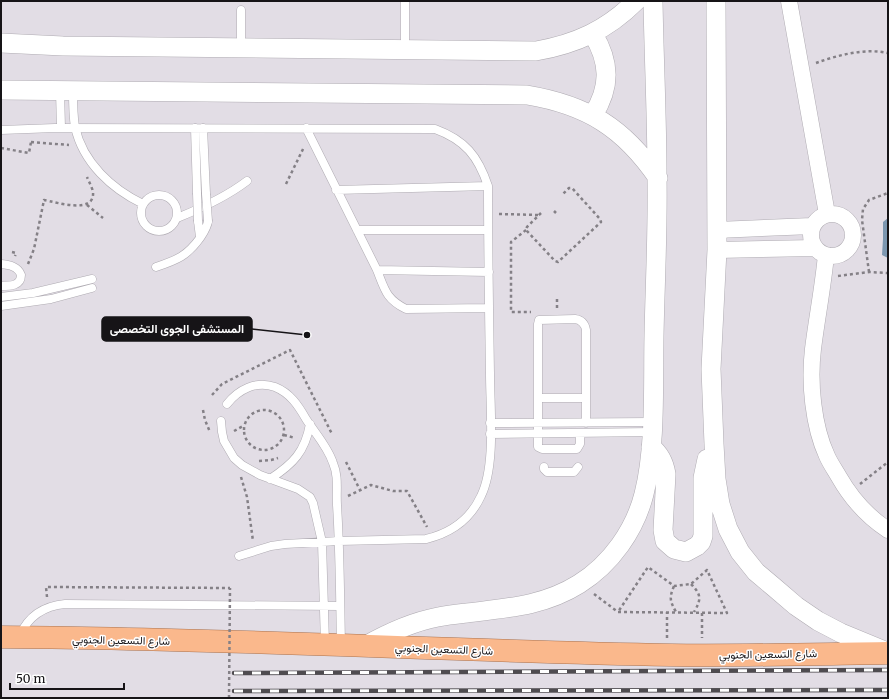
<svg xmlns="http://www.w3.org/2000/svg" width="889" height="699" viewBox="0 0 889 699" font-family="Merriweather,Vazirmatn,serif">
  <style>
    .water { fill: #7c97b0 }
    .lines { fill: none; stroke-linecap: round; stroke-linejoin: round }
    .service-casing { stroke: #afabb2; stroke-width: 9 }
    .minor-casing { stroke: #afabb2; stroke-width: 17 }
    .tertiary-casing { stroke: #afabb2; stroke-width: 20 }
    .trunk-casing { stroke: #a97351; stroke-width: 23 }
    .path { stroke: #848086; stroke-width: 2.5; stroke-dasharray: 3 3; stroke-linecap: butt }
    .service { stroke: #fff; stroke-width: 8 }
    .minor { stroke: #fff; stroke-width: 16 }
    .tertiary { stroke: #fff; stroke-width: 19 }
    .trunk { stroke: #fab88c; stroke-width: 22 }
    .rail-casing { stroke: #4f4c50; stroke-width: 4.5 }
    .rail { stroke: #fff; stroke-width: 3; stroke-dasharray: 9; stroke-linecap: butt }
    .service-bridge-casing { stroke: #afabb2; stroke-width: 9; stroke-linecap: butt }
    .path-bridge { stroke: #848086; stroke-width: 2.5; stroke-dasharray: 3 3; stroke-linecap: butt }
    .service-bridge { stroke: #fff; stroke-width: 8 }
    .labels { text-anchor: middle; stroke-width: 3; stroke-linejoin: round; paint-order: stroke }
    .street-label { font-size: 11px; fill: #161417; stroke: #fff }
    .leader { fill: none; stroke: #161417; stroke-width: 1.5 }
    .callout-dot { fill: #161417; stroke: #fff; stroke-width: 1.5 }
    .callout { fill: #161417; stroke: #161417; stroke-width: 1.5 }
    .callout-label { font-size: 12px; text-anchor: middle; font-weight: bold; fill: #fff }
  </style>
  <rect width="100%" height="100%" fill="#e2dde5"/>
  <path class="water" d="M888,218v40l-6,-3 1,-16v-17z"/>
  <g class="lines">
    <g class="service-casing">
      <path id="service" d="M241,48v-38
        M405,50v-49
        M73,90c0,12 0,25 2,37 8,36 37,62 68,77
        M60,91l1,37
        M195,128l2,65
        M203,128l3,66
        M306,128l71,142c8,20 9,29 29,39l83,-1
        M1,130l54,-2 380,1c30,11 43,27 53,57 0,63 1,125 2,188 0,34 6,92 -9,122 -11,24 -30,37 -55,43l-87,2 -54,3 -14,2 -32,10
        M336,190l152,-4
        M141 213a18 18 0 1 1 36 0a18 18 0 1 1-36 0Z
        M177,218c25,-10 49,-21 70,-37
        M198,221l2,16
        M357,230h131
        M1,264c8,1 17,2 20,11 0,11 -11,11 -20,11
        M156,267c21,-7 31,-11 44,-29 4,-6 7,-10 8,-17
        M377,270l112,2
        M1,297l32,-4 59,-14
        M1,306l50,-7 41,-11
        M538,398h48
        M227,404c11,-14 29,-24 48,-17 15,6 23,18 31,32 9,14 22,28 27,44 6,14 3,27 4,42 3,46 3,93 4,140
        M221,421l1,11 2,9 10,17 8,7 18,10 38,14 12,8 3,6 9,39 3,102
        M490,423l162,-1
        M580,433v11l-3,5h-35l-4,-2v-123l1,-4 36,-1c7,1 10,5 11,11v93
        M490,434l162,-2
        M544,467v2l3,3h27l4,-5
        M270,479c23,-15 35,-27 40,-55
        M20,635c9,-20 24,-29 45,-31l275,2"/>
    </g>
    <g class="minor-casing">
      <path id="minor" d="M789,1l38,213
        M811 235a21 21 0 1 1 42 0a21 21 0 1 1-42 0Z
        M717,230l95,-4
        M717,250l98,-2
        M826,255c-3,32 -9,62 -13,94 -4,33 0,77 14,107 3,7 8,14 12,21 12,21 29,40 49,53"/>
    </g>
    <g class="tertiary-casing">
      <path id="tertiary" d="M716,1l1,249 -6,119 3,75 2,35 4,25 8,25 12,23 16,20 19,16 21,18 22,15 23,12 46,19
        M593,34c17,28 18,53 0,81
        M1,43l62,3 473,5c40,-7 71,-21 100,-50
        M1,90l526,5c60,10 97,33 131,83
        M651,447c9,7 13,15 15,27l-3,56 2,11 9,8 12,3 11,-6 4,-4 2,-6v-58l4,-19
        M365,646c23,-13 47,-24 73,-29 10,-2 20,-3 29,-4 40,-5 77,-7 112,-29 32,-20 56,-54 65,-90 12,-47 9,-109 10,-158 1,-53 4,-106 3,-159 0,-59 -3,-117 -4,-176"/>
    </g>
    <g class="trunk-casing">
      <path id="trunk" d="M1,637c223,1 446,14 669,18 72,1 145,-1 218,-2"/>
    </g>
    <path class="path" d="M816,63c22,-8 49,-15 72,-10
      M31,142l38,3
      M1,148l28,5 2,-11
      M286,184l18,-37
      M87,205l16,13
      M554,211l2,2
      M541,213l-14,14 -1,3 29,31 3,1 43,-40 -1,-3 -28,-31h-3l-7,7
      M499,214l41,1
      M526,230l-15,12v70h20
      M12,252l4,1 -1,3
      M28,264l6,-15 10,-49c12,2 51,15 49,-8 -1,-5 -4,-10 -6,-15
      M869,272l-7,-52 1,-11 6,-9 19,-7
      M838,276l31,-4 19,1
      M557,299v10
      M212,395l10,-11 68,-34 42,84
      M244 430a20 20 0 1 1 40 0a20 20 0 1 1-40 0Z
      M203,410l2,10 5,12
      M234,431l9,-5
      M284,435l11,3
      M259,461l12,-1 7,-2
      M346,462l14,28
      M241,477l6,20 6,44
      M860,484l28,-22
      M348,496l23,-11 22,6h14l20,36
      M691,584c11,11 10,16 3,28
      M674,586c-5,12 -4,15 2,26
      M594,594l24,18 109,1 -20,-43 -16,14 -17,2 -26,-19 -30,45
      M47,597l-1,-10 184,1
      M702,613v25
      M667,638v-26"/>
    <use href="#service" class="service"/>
    <use href="#minor" class="minor"/>
    <use href="#tertiary" class="tertiary"/>
    <use href="#trunk" class="trunk"/>
    <g class="rail-casing">
      <path id="rail" d="M234,673l654,-3
        M234,691l654,-1"/>
    </g>
    <use href="#rail" class="rail"/>
    <g class="service-bridge-casing">
      <path id="service-bridge" d="M197,193l1,28
        M206,194l2,27"/>
    </g>
    <path class="path-bridge" d="M229,698l1,-110"/>
    <use href="#service-bridge" class="service-bridge"/>
  </g>
  <g class="labels">
    <g class="street-label">
      <text transform="translate(121 640) rotate(1)" y="4">شارع التسعين الجنوبي</text>
      <text transform="translate(444 649) rotate(2)" y="4">شارع التسعين الجنوبي</text>
      <text transform="translate(768 654) rotate(-1)" y="4">شارع التسعين الجنوبي</text>
    </g>
  </g>
  <path class="leader" d="M307 335L252 329"/>
  <circle class="callout-dot" cx="307" cy="335" r="4"/>
  <rect class="callout" x="102" y="317" width="150" height="24" rx="4"/>
  <g class="callout-label">
    <text x="177" y="333">المستشفى الجوى التخصصى</text>
  </g>
  <rect width="889" height="699" fill="none" stroke="#161417" stroke-width="4"/>
  <path d="M10 683v6h114v-6" fill="none" stroke="#161417" stroke-width="2"/>
  <text x="16" y="683" font-size="12" fill="#161417" stroke="#ffffff" stroke-width="3" paint-order="stroke">50 m</text>
</svg>
